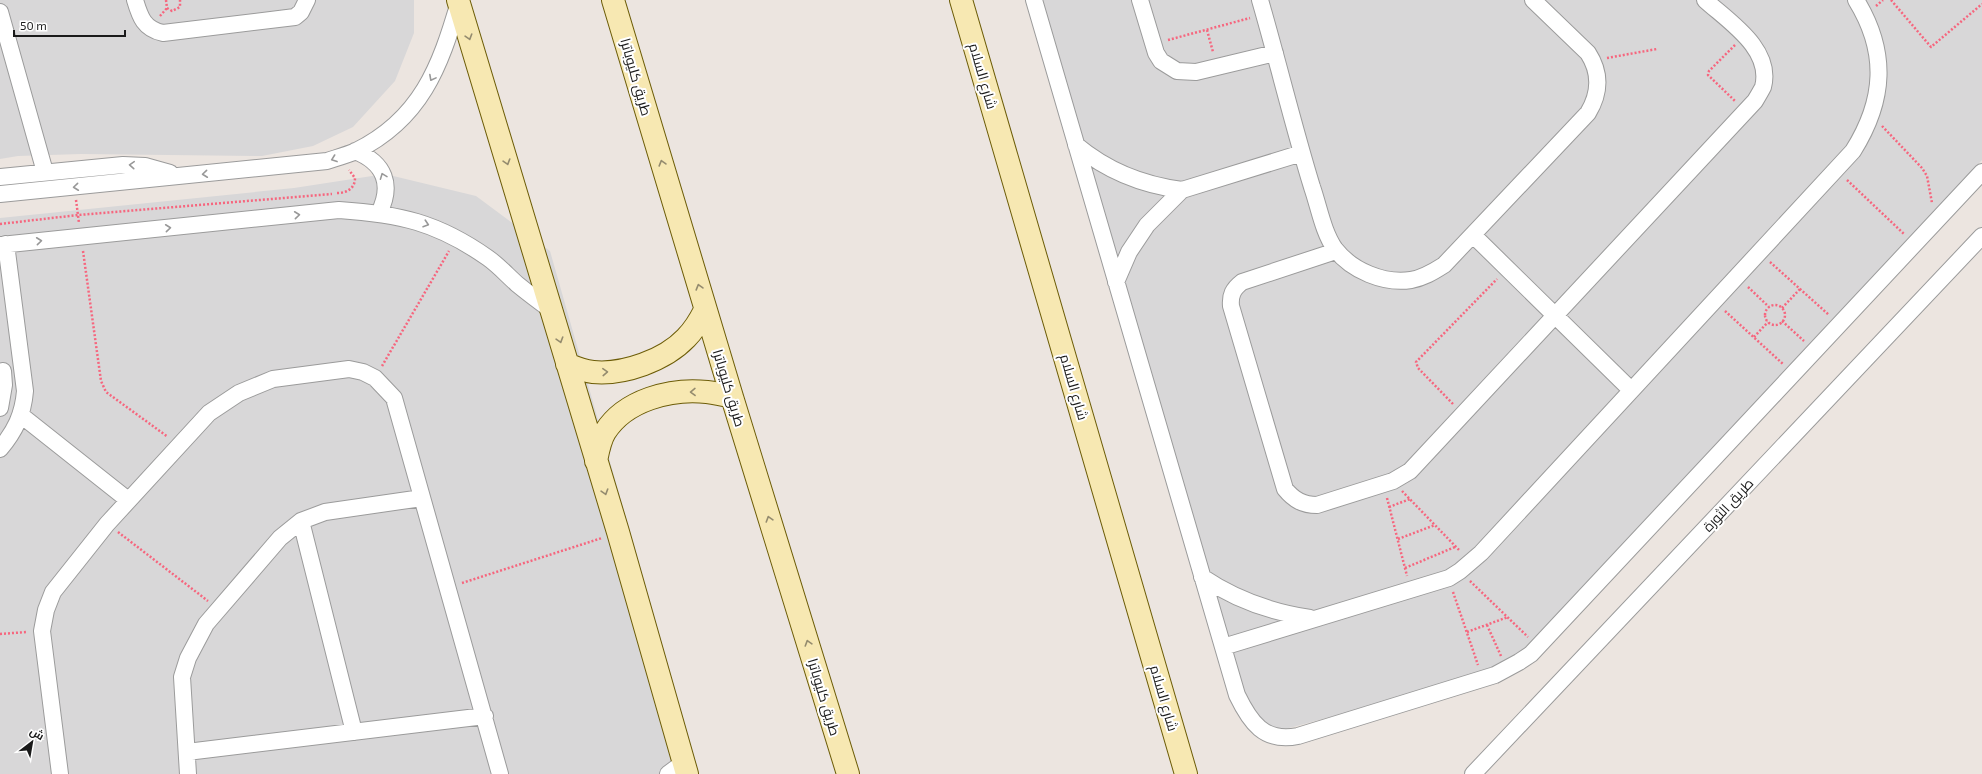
<svg xmlns="http://www.w3.org/2000/svg" width="1982" height="774" viewBox="0 0 1982 774" font-family="'Exo 2',Cairo,sans-serif">
  <style>
    .residential { fill: #d8d7d8 }
    .lines { fill: none; stroke-linecap: round; stroke-linejoin: round }
    .street-casing { stroke: #9b9b9b; stroke-width: 18 }
    .secondary-casing { stroke: #6c5c07; stroke-width: 24 }
    .path { stroke: #f6667e; stroke-width: 2.5; stroke-dasharray: 2 2; stroke-linecap: butt }
    .street { stroke: #fff; stroke-width: 16 }
    .secondary { stroke: #f7e8b2; stroke-width: 22 }
    .oneway { stroke: #948b6e }
    .oneway2 { stroke: #989898 }
    .labels { text-anchor: middle; stroke-width: 4; stroke-linejoin: round; paint-order: stroke }
    .street-label { font-size: 14px; fill: #1a1a1a; stroke: #fff }
  </style>
  <rect width="100%" height="100%" fill="#ece5e0"/>
  <path class="residential" d="M0,0h414v33l-19,48 -42,46 -40,19 -51,10 -181,-2 -63,2 -18,3z
    M1036,0h946v160l-453,487 -22,16 -49,20 -184,49 -26,-19z
    M385,174l91,22 74,55 149,523h-699v-556l294,-30z"/>
  <g class="lines">
    <g class="street-casing">
      <path id="street" d="M135,0c5,17 9,29 28,33l132,-16 6,-5 6,-12
        M1034,0l203,695c13,27 27,48 61,41l197,-61 24,-13 12,-8 451,-482
        M1140,0l16,53 5,8 16,10 19,1 79,-19
        M1260,0c18,62 33,125 52,187 7,20 11,45 23,62 17,22 49,35 76,31 12,-2 22,-8 33,-15l144,-152c12,-20 13,-40 0,-60l-55,-53
        M0,12l45,160
        M1076,145c31,26 66,40 106,45
        M355,151c30,12 38,34 24,62
        M0,177l123,-12 22,1 25,7
        M0,194l327,-33c9,-3 20,-6 29,-10 65,-32 84,-84 103,-149
        M1473,235l158,155
        M0,245l339,-35c60,4 98,12 149,48 10,7 19,17 29,26 11,9 23,18 34,26
        M1336,251l-94,31c-9,7 -12,13 -11,24l54,183c9,11 18,16 32,16l76,-24 17,-10 345,-370c3,-5 6,-10 8,-14 10,-38 -35,-66 -58,-87
        M1116,282l13,-30 18,-27 35,-35 120,-37
        M0,408l4,-23 -1,-14
        M22,416l106,84
        M0,449c15,-18 23,-34 25,-58l-19,-147
        M301,521l53,211
        M1202,577c34,23 68,35 108,41
        M1223,647l226,-69 11,-7 21,-18 372,-402c32,-51 35,-99 3,-151
        M187,752l298,-36
        M60,774l-18,-143 4,-21 7,-18 54,-68 102,-111 30,-20 34,-14 76,-10 14,3 12,6 19,20 106,376
        M188,774l-6,-97 6,-19 18,-34 74,-86 21,-17 24,-9 97,-14
        M668,774l16,-12
        M1473,774l509,-538"/>
    </g>
    <g class="secondary-casing">
      <path id="secondary" d="M458,0l160,532 69,242
        M613,0l119,397 116,377
        M961,0l225,774
        M567,364c9,4 17,7 26,8 31,3 72,-12 93,-34 8,-8 14,-18 19,-28
        M596,461c2,-10 4,-21 9,-29 20,-32 66,-44 102,-40 8,1 17,3 25,5"/>
    </g>
    <path class="path" d="M166,0l1,8 5,3 8,-4v-7
      M1891,0l40,47 51,-43
      M1876,6l7,-6
      M160,16l7,-8
      M1207,30l6,22
      M1168,40l82,-22
      M1735,45l-26,26 -1,4 27,26
      M1607,58l50,-9
      M1882,126l40,42 5,8 5,27
      M1847,180l57,54
      M337,193c9,0 18,-4 18,-15l-6,-8
      M76,200l3,23
      M0,224l78,-9 254,-21
      M83,251l18,130 5,11 62,45
      M1770,262l59,53
      M1748,287l21,20
      M1765 315a10 10 0 1 1 20 0a10 10 0 1 1-20 0Z
      M1782,308l18,-19
      M1725,311l58,53
      M1782,321l22,20
      M1754,337l14,-15
      M382,366l67,-115
      M1453,404l-35,-36 -2,-6 81,-83
      M1402,491l58,60
      M1387,498l20,78
      M1389,507l21,-8
      M118,532l90,69
      M1398,539l37,-14
      M1405,568l50,-21
      M1470,581l58,56
      M462,583l140,-45
      M1453,592l25,73
      M1487,625l14,31
      M1467,632l41,-15
      M0,634l27,-2"/>
    <use href="#street" class="street"/>
    <use href="#secondary" class="secondary"/>
  </g>
  <defs><path id="oneway-chevron" d="M-2-3.5L2.5 0L-2 3.5" fill="none" stroke-width="1.6" stroke-linecap="round" stroke-linejoin="round"/></defs>
  <g class="oneway">
    <use href="#oneway-chevron" transform="translate(469 37) rotate(73)"/>
    <use href="#oneway-chevron" transform="translate(507 162) rotate(73)"/>
    <use href="#oneway-chevron" transform="translate(662 163) rotate(-106)"/>
    <use href="#oneway-chevron" transform="translate(699 287) rotate(-106)"/>
    <use href="#oneway-chevron" transform="translate(560 340) rotate(73)"/>
    <use href="#oneway-chevron" transform="translate(605 372) rotate(-3)"/>
    <use href="#oneway-chevron" transform="translate(693 392) rotate(179)"/>
    <use href="#oneway-chevron" transform="translate(605 492) rotate(73)"/>
    <use href="#oneway-chevron" transform="translate(769 519) rotate(-107)"/>
    <use href="#oneway-chevron" transform="translate(808 643) rotate(-107)"/>
  </g>
  <g class="oneway2">
    <use href="#oneway-chevron" transform="translate(432 78) rotate(118)"/>
    <use href="#oneway-chevron" transform="translate(334 159) rotate(160)"/>
    <use href="#oneway-chevron" transform="translate(132 165) rotate(-176)"/>
    <use href="#oneway-chevron" transform="translate(205 174) rotate(174)"/>
    <use href="#oneway-chevron" transform="translate(383 176) rotate(-111)"/>
    <use href="#oneway-chevron" transform="translate(76 187) rotate(174)"/>
    <use href="#oneway-chevron" transform="translate(297 215) rotate(-6)"/>
    <use href="#oneway-chevron" transform="translate(426 224) rotate(18)"/>
    <use href="#oneway-chevron" transform="translate(168 228) rotate(-6)"/>
    <use href="#oneway-chevron" transform="translate(39 241) rotate(-6)"/>
  </g>
  <g class="labels">
    <g class="street-label">
      <text transform="translate(983 76) rotate(74)" y="5">شارع السلام</text>
      <text transform="translate(636 77) rotate(74)" y="5">طريق كليوباترا</text>
      <text transform="translate(1074 387) rotate(74)" y="5">شارع السلام</text>
      <text transform="translate(729 388) rotate(73)" y="5">طريق كليوباترا</text>
      <text transform="translate(1728 505) rotate(-47)" y="5">طريق الثورة</text>
      <text transform="translate(824 697) rotate(73)" y="5">طريق كليوباترا</text>
      <text transform="translate(1164 698) rotate(74)" y="5">شارع السلام</text>
    </g>
  </g>
  <g transform="translate(32 742) rotate(31)" stroke="#ffffff" stroke-width="3" paint-order="stroke">
  <path d="M0-3L7 15L0 10L-7 15Z" fill="#1a1a1a"/>
  <text y="-6" font-size="11" font-weight="bold" text-anchor="middle" fill="#1a1a1a">ش</text>
  </g>
  <path d="M14 30v6h111v-6" fill="none" stroke="#1a1a1a" stroke-width="2"/>
  <text x="20" y="30" font-size="12" fill="#1a1a1a" stroke="#ffffff" stroke-width="3" paint-order="stroke">50 m</text>
</svg>
